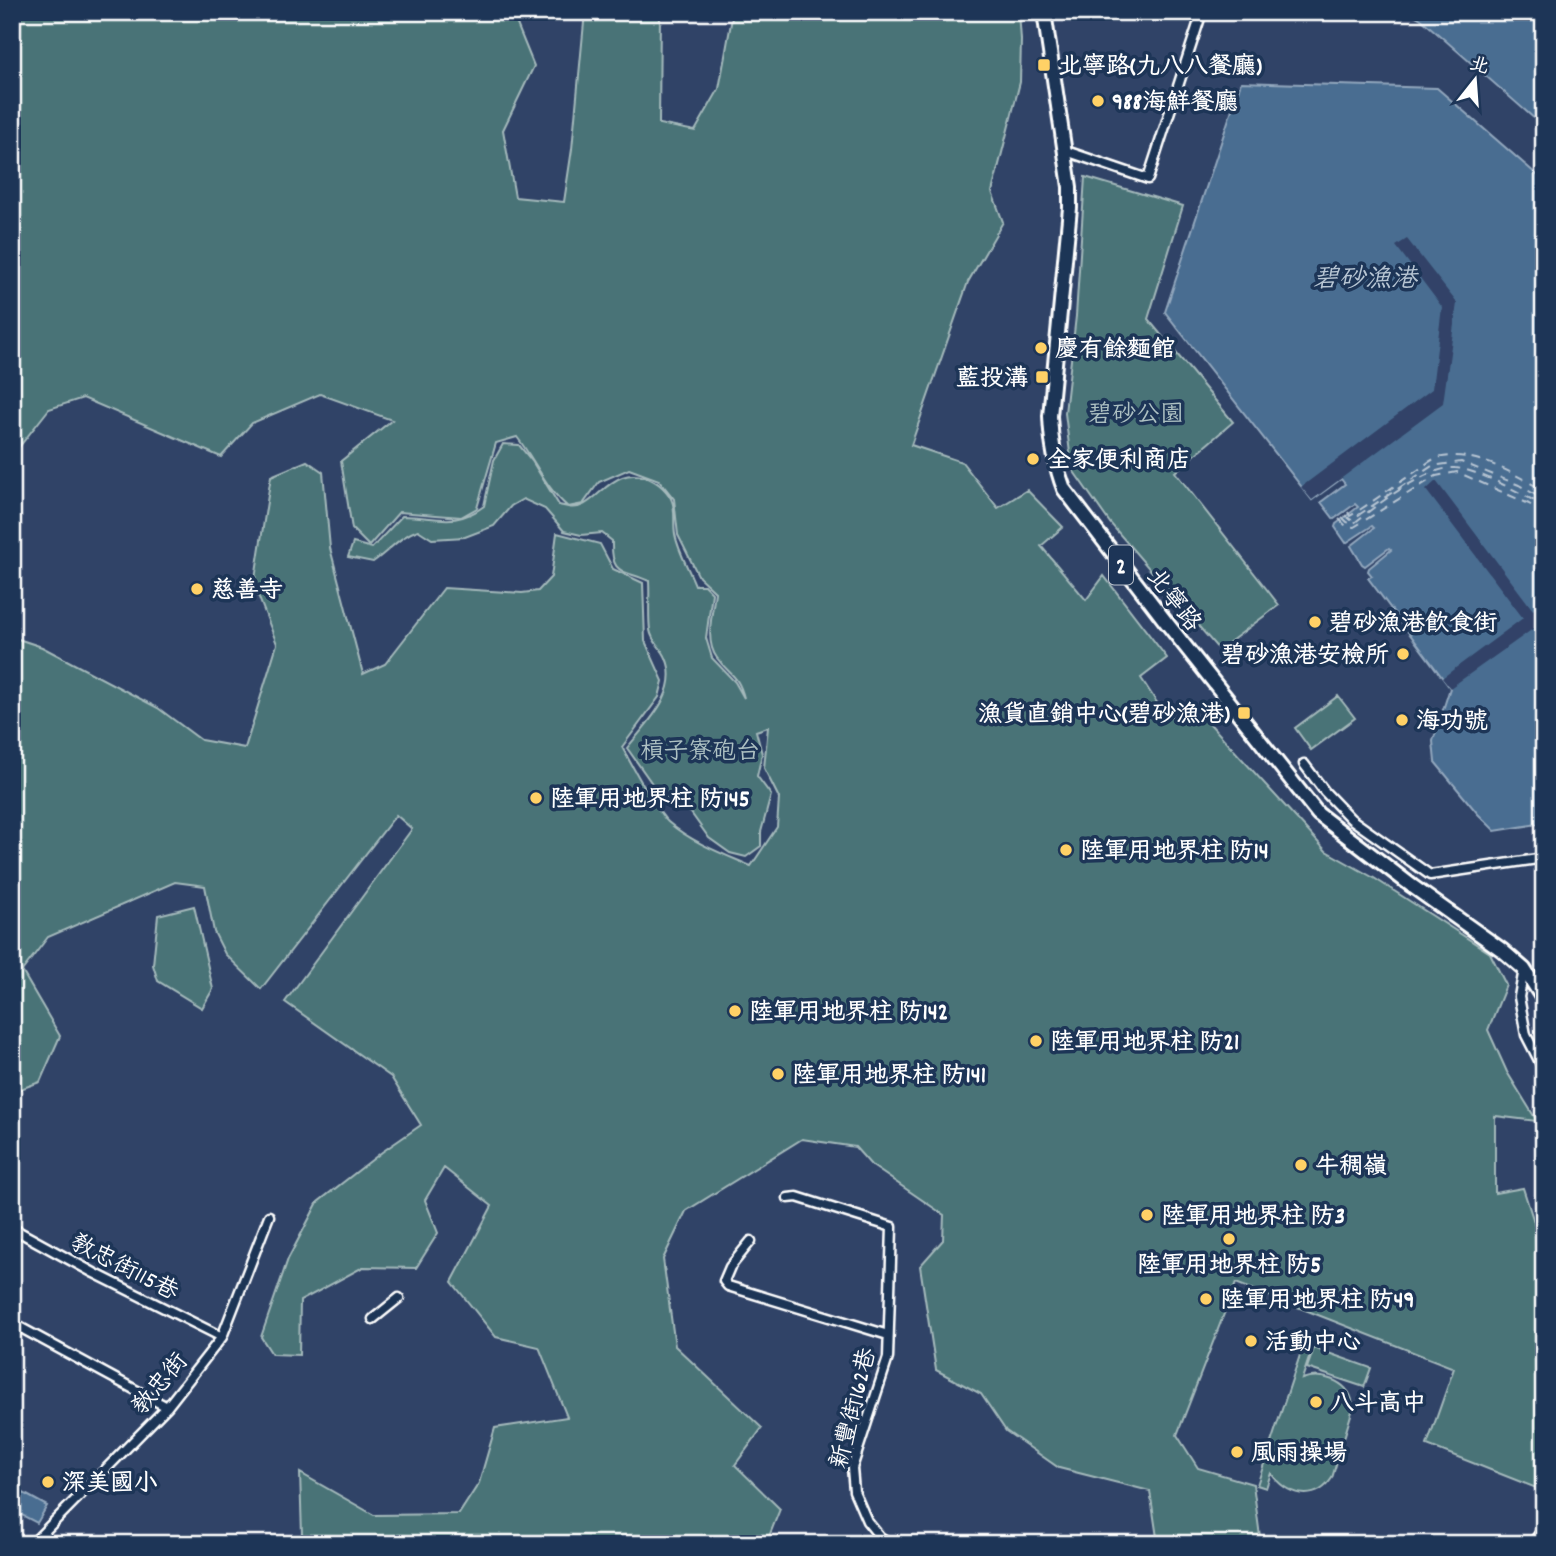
<svg xmlns="http://www.w3.org/2000/svg" width="1556" height="1556" viewBox="0 0 1556 1556" font-family="Dekko,'LXGW WenKai TC',sans-serif">
  <style>
    .green { fill: #497377; stroke: #a4b9bb; stroke-width: 2; fill-rule: evenodd }
    .water { fill: #4a6d91; stroke: #92a7bd; stroke-width: 2 }
    .pier { fill: #304367 }
    .lines { fill: none; stroke-linecap: round; stroke-linejoin: round }
    .ferry { stroke: #b7c5d3; stroke-width: 2; stroke-dasharray: 9 7; stroke-linecap: butt }
    .minor-casing { stroke: #fff; stroke-width: 13 }
    .primary-casing { stroke: #fff; stroke-width: 18 }
    .minor { stroke: #1d3557; stroke-width: 8 }
    .primary { stroke: #1d3557; stroke-width: 12 }
    .poi-dot { fill: #ffd166; stroke: #1d3557; stroke-width: 2.5 }
    .labels { text-anchor: middle; stroke-width: 7; stroke-linejoin: round; paint-order: stroke }
    .shield { fill: #1d3557; stroke: #bbc2cd; stroke-width: 2 }
    .shield-label { font-size: 23px; font-weight: bold; fill: #fff }
    .poi-label { font-size: 24px; font-weight: bold; fill: #fff; stroke: #1d3557; text-anchor: start }
    .park-label { font-size: 24px; fill: #adc0c2; stroke: #1d3557 }
    .street-label { font-size: 24px; fill: #fff; stroke: #1d3557 }
    .water-label { font-size: 26px; font-style: italic; fill: #b7c5d3; stroke: #1d3557 }
  </style>
  <rect width="100%" height="100%" fill="#304367"/>
  <filter id="ink" filterUnits="userSpaceOnUse"><feTurbulence type="fractalNoise" baseFrequency=".0143" numOctaves="2"/><feDisplacementMap in="SourceGraphic" scale="14" xChannelSelector="R" yChannelSelector="G"/><feConvolveMatrix kernelMatrix="1 2 1 2 8 2 1 2 1" color-interpolation-filters="sRGB"/></filter>
  <g filter="url(#ink)">
    <path class="green" d="M12,12h503l-1,5 20,49 -31,64 12,67 49,5 8,-53 13,-137h75l-1,112 36,7 24,-42 14,-77h286l2,28 -1,42 -28,110 11,30 -35,60 -57,163 51,17 36,46 29,-18 36,37 -22,19 45,54 18,-24 63,82 -26,20 24,37 22,7 14,-8 125,137 48,27 116,75 16,32 -18,45 19,42 30,49 -42,-5v77l28,-5 21,65v238l-117,-46 27,-77 -218,-85 -59,152 21,33 55,16 8,60h-103l-8,-53 -91,-23 -53,-37 -25,-37 -45,-24 -16,-104 23,-26 1,-25 -73,-50 -16,-18 -53,-8 -116,72 -23,48 12,87 87,82 -27,37 45,44 -14,35h-483l19,-9 -2,-62 74,42 85,-1 20,-31 16,-55 72,-11 -28,-70 -43,-10 -44,-55 40,-76 -48,-38 -19,32 13,33 -22,35 -53,-1 -63,34 -1,54 -27,-1 -11,-17 27,-78 30,-57 64,-50 39,-27 -30,-48 -106,-75 127,-173 -16,-14 -135,174 -36,-35 -11,-22 -9,-46 -30,-4 -127,55 -26,34 38,65 -20,46 -28,10v-455l30,10 116,61 43,32 44,8 32,-104 -23,-59 17,-109 36,-15 16,11 7,76 33,126 22,-10 59,-76 78,5 16,-2 13,-14 6,-44 43,11 13,25 30,14 2,58 18,40 -4,16 -37,50c8,15 35,65 46,75 23,20 55,32 83,44l26,-39 2,-29 -15,-30 4,-41 -12,4 6,23 -5,22 14,19 -10,37v14l-15,11 -16,-4 -21,-15 -18,-25 -33,-21 -31,-44c19,-24 54,-56 39,-90 -4,-11 -14,-15 -16,-28 -2,-15 0,-33 -1,-49 -27,-12 -38,-5 -37,-40l-10,-8 -21,2 -17,-4 -19,-22 -22,-10 -12,7 -17,20 -29,11 -33,2 -14,-9c-18,6 -29,21 -45,32l-25,-5 5,-14 19,5 30,-32c33,0 53,12 82,-10l10,-46 9,-16 16,1 13,16 27,44 9,2c-22,-18 -33,-47 -51,-70l-21,6 -19,65 -16,9 -62,-5 -30,34 -17,-17 -11,-68 51,-41 -72,-26 -68,29 -31,34 -138,-59 -34,11 -37,47zM629,469l30,11 15,19 4,36 21,42 16,15c-2,20 -11,49 2,66 13,18 21,16 27,40l-9,-16 -23,-24 -6,-20 6,-45 -8,-8h-9c-6,-16 -17,-34 -20,-51 -2,-11 1,-23 -3,-33 -2,-7 -12,-17 -18,-20 -44,-24 -57,33 -86,26l15,-3 16,-22z
      M1085,177l98,29 -35,113 85,103 -58,50 104,133 -60,45 -109,-127 -38,-54 -7,-56 11,-97z
      M1338,696l17,22 -44,32 -16,-22z
      M194,906l19,83 -11,19 -44,-27 -5,-16 5,-50z
      M1303,1346l9,3 -10,30c21,-8 51,4 51,29l-21,70c-17,26 -47,17 -61,-5l-5,15 -9,-3z
      M1314,1348l57,20 -7,19 -57,-19z"/>
    <path class="water" d="M1409,12h135v115l-123,-108z
      M1241,82l196,6 107,93v642l-49,8 -17,-17 -43,-52 -2,-21 17,-53 -82,-110 4,-2 -4,-5 1,-3 22,-18 -2,-2 -24,18 -3,-2 -11,-18 23,-18 -2,-2 -26,17 -11,-16 1,-3 22,-17 -3,-3 -21,15 -13,-17 24,-18 -4,-5 -29,21 -147,-188z
      M16,1489l31,17 -10,17 -25,-13v-15z"/>
    <path class="pier" d="M1407,239l50,64 -14,100 -131,97 -11,-13 131,-98 10,-82 -46,-61z
      M1436,481l97,129 11,-8v19l-94,67 -8,-10 81,-60 -97,-128z"/>
    <g class="lines">
      <path class="ferry" d="M1348,512l2,4c24,-15 45,-31 68,-46 6,-4 12,-10 19,-12 36,-9 76,15 107,33
        M1345,515l6,5 81,-54 29,-4 58,23 25,15
        M1342,517l5,5 6,2c22,-18 74,-58 102,-56 21,1 71,27 89,39
        M1339,519l7,7 8,1 82,-51 21,-4 72,32 15,10"/>
      <g class="minor-casing">
        <path id="minor" d="M1066,151l82,28 54,-167
          M1304,764l21,28 26,27 79,56 114,-17
          M1524,969l-5,28 7,38 18,35
          M788,1198l9,-1 95,30 -4,131 -36,110 2,23 13,30 13,16 11,7
          M12,1228l82,45 128,64
          M751,1241l-21,26 -6,14 4,5 160,49
          M373,1319l26,-21
          M12,1323l155,84
          M12,1539l6,5
          M32,1544l135,-137 55,-70 47,-121
          M1532,1544l12,-16"/>
      </g>
      <g class="primary-casing">
        <path id="primary" d="M1044,12l26,175v21l-20,208c1,24 5,50 14,73l102,133 152,192 94,72 90,64 22,19 20,31"/>
      </g>
      <use href="#minor" class="minor"/>
      <use href="#primary" class="primary"/>
    </g>
  </g>
  <g class="poi-dot">
    <rect x="1037" y="58" width="14" height="14" rx="3.5"/>
    <circle cx="1098" cy="101" r="7"/>
    <circle cx="1041" cy="348" r="7"/>
    <rect x="1035" y="370" width="14" height="14" rx="3.5"/>
    <circle cx="1033" cy="459" r="7"/>
    <circle cx="197" cy="589" r="7"/>
    <circle cx="1315" cy="622" r="7"/>
    <circle cx="1403" cy="654" r="7"/>
    <rect x="1237" y="706" width="14" height="14" rx="3.5"/>
    <circle cx="1402" cy="720" r="7"/>
    <circle cx="536" cy="798" r="7"/>
    <circle cx="1066" cy="850" r="7"/>
    <circle cx="735" cy="1011" r="7"/>
    <circle cx="1036" cy="1041" r="7"/>
    <circle cx="778" cy="1074" r="7"/>
    <circle cx="1301" cy="1165" r="7"/>
    <circle cx="1147" cy="1215" r="7"/>
    <circle cx="1229" cy="1239" r="7"/>
    <circle cx="1206" cy="1299" r="7"/>
    <circle cx="1251" cy="1341" r="7"/>
    <circle cx="1316" cy="1402" r="7"/>
    <circle cx="1237" cy="1452" r="7"/>
    <circle cx="48" cy="1482" r="7"/>
  </g>
  <g class="labels">
    <rect class="shield" x="1109" y="545.5" width="24" height="39" rx="5"/>
    <g class="shield-label">
      <text x="1121" y="573">2</text>
    </g>
    <g class="poi-label">
      <text x="1058" y="73">北寧路(九八八餐廳)</text>
      <text x="1112" y="109">988海鮮餐廳</text>
      <text x="1055" y="356">慶有餘麵館</text>
      <text x="1028" y="385" text-anchor="end">藍投溝</text>
      <text x="1047" y="467">全家便利商店</text>
      <text x="211" y="597">慈善寺</text>
      <text x="1329" y="630">碧砂漁港飲食街</text>
      <text x="1389" y="662" text-anchor="end">碧砂漁港安檢所</text>
      <text x="1230" y="721" text-anchor="end">漁貨直銷中心(碧砂漁港)</text>
      <text x="1416" y="728">海功號</text>
      <text x="550" y="806">陸軍用地界柱 防145</text>
      <text x="1080" y="858">陸軍用地界柱 防14</text>
      <text x="749" y="1019">陸軍用地界柱 防142</text>
      <text x="1050" y="1049">陸軍用地界柱 防21</text>
      <text x="792" y="1082">陸軍用地界柱 防141</text>
      <text x="1315" y="1173">牛稠嶺</text>
      <text x="1161" y="1223">陸軍用地界柱 防3</text>
      <text x="1229" y="1272" text-anchor="middle">陸軍用地界柱 防5</text>
      <text x="1220" y="1307">陸軍用地界柱 防49</text>
      <text x="1265" y="1349">活動中心</text>
      <text x="1330" y="1410">八斗高中</text>
      <text x="1251" y="1460">風雨操場</text>
      <text x="62" y="1490">深美國小</text>
    </g>
    <g class="park-label">
      <text x="1136" y="421">碧砂公園</text>
      <text x="700" y="758">槓子寮砲台</text>
    </g>
    <g class="street-label">
      <text transform="translate(1175 599) rotate(52)" y="8">北寧路</text>
      <text transform="translate(125 1266) rotate(27)" y="8">教忠街115巷</text>
      <text transform="translate(159 1383) rotate(-50)" y="8">教忠街</text>
      <text transform="translate(852 1408) rotate(-76)" y="8">新豐街162巷</text>
    </g>
    <g class="water-label">
      <text x="1365" y="286">碧砂漁港</text>
    </g>
  </g>
  <rect width="1556" height="1556" fill="none" stroke="#1d3557" stroke-width="42"/>
  <rect x="21" y="21" width="1514" height="1514" fill="none" stroke="#fff" stroke-width="2.5" filter="url(#ink)"/>
  <g transform="translate(1475 80) rotate(17)" stroke="#1d3557" stroke-width="5" paint-order="stroke">
  <path d="M0-5L12 26L0 18L-12 26Z" fill="#ffffff"/>
  <text y="-10" font-size="19" font-weight="bold" text-anchor="middle" fill="#ffffff">北</text>
  </g>
</svg>
